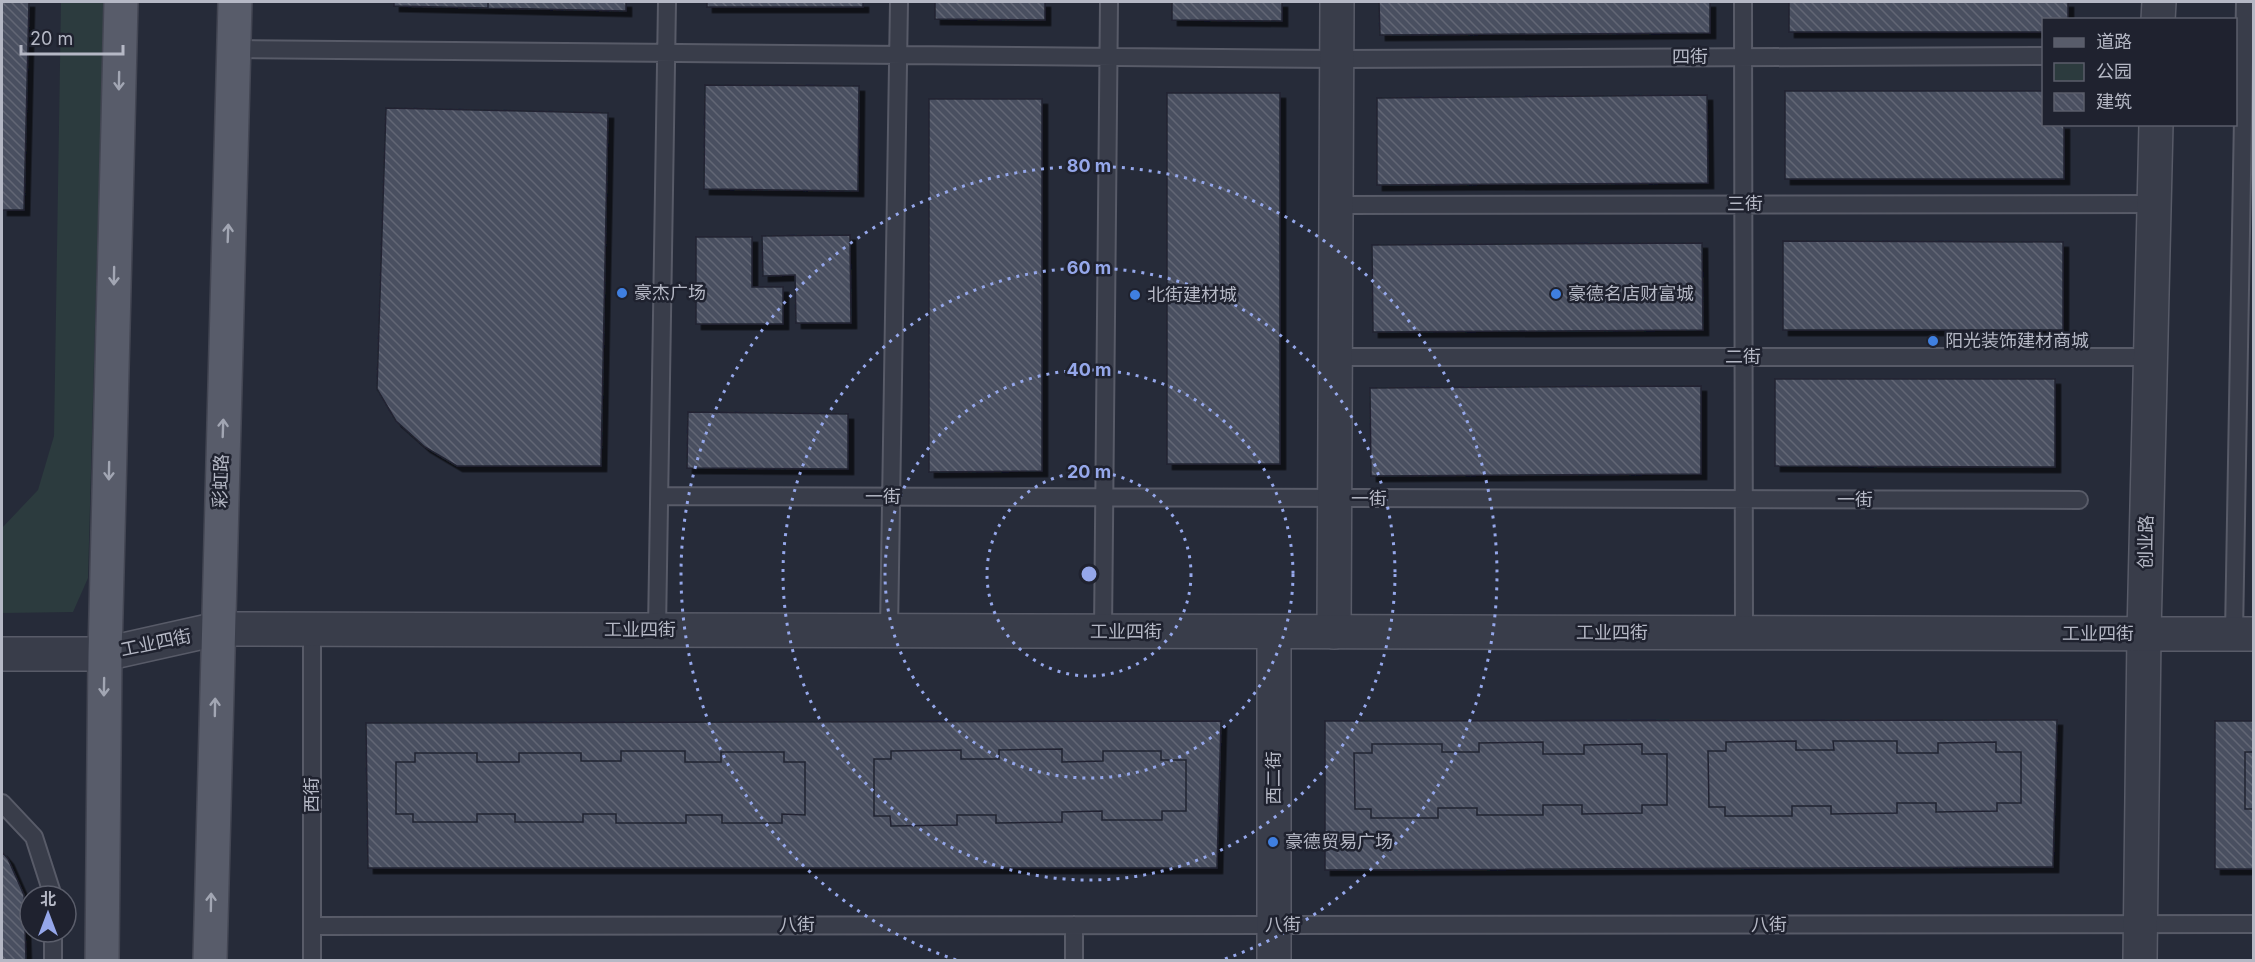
<svg xmlns="http://www.w3.org/2000/svg" width="2255" height="962" viewBox="0 0 2255 962" font-family="Inter,'Noto Sans SC',sans-serif">
  <style>
    .green { fill: #2c3b3e }
    .building { fill: url(#building-back-hatch); stroke: #212431; stroke-width: 1.5; filter: url(#shadow) }
    .lines { fill: none; stroke-linecap: round; stroke-linejoin: round }
    .service-casing { stroke: #585b68; stroke-width: 20 }
    .minor-casing { stroke: #585b68; stroke-width: 36 }
    .tertiary-casing { stroke: #585b68; stroke-width: 36 }
    .primary-casing { stroke: #434653; stroke-width: 36 }
    .service { stroke: #393d4a; stroke-width: 16 }
    .minor { stroke: #393d4a; stroke-width: 33 }
    .tertiary { stroke: #393d4a; stroke-width: 33 }
    .primary { stroke: #585c6a; stroke-width: 33 }
    .oneway { stroke: #a2a6b3 }
    .ring { fill: none; stroke: #95a7ea; stroke-width: 3; stroke-dasharray: 3 6 }
    .shop-dot { fill: #3f7fe0; stroke: #1f222f; stroke-width: 2 }
    .labels { text-anchor: middle; stroke-width: 5; stroke-linejoin: round; paint-order: stroke }
    .street-label { font-size: 18px; fill: #b5b8c5; stroke: #1f222f }
    .poi-label { font-size: 18px; fill: #b5b8c5; stroke: #1f222f; text-anchor: start }
    .centre { fill: #95a7ea; stroke: #1f222f; stroke-width: 3 }
    .ring-label { font-size: 18px; text-anchor: middle; font-weight: bold; fill: #95a7ea; stroke: #1f222f; stroke-width: 5; stroke-linejoin: round; paint-order: stroke }
  </style>
  <defs>
    <pattern id="building-back-hatch" width="6" height="6" patternUnits="userSpaceOnUse" patternTransform="scale(1.5)"><rect width="6" height="6" fill="#4a4f60"/><path d="M-1 5l2 2M0 0l6 6M5-1l2 2" fill="none" stroke="#626675"/></pattern>
    <filter id="shadow"><feDropShadow dx="5.5" dy="5.5" stdDeviation="0" flood-color="#0009"/></filter>
  </defs>
  <rect width="100%" height="100%" fill="#262b39"/>
  <path class="green" d="M61,2h43l-16,576 -15,34 -71,1v-85l36,-38 16,-54z"/>
  <path class="building" d="M2,2h27l-5,208h-22z
    M394,2h232v9l-232,-5z
    M394,2h94v6l-94,-2z
    M707,2h156v5h-156z
    M935,2h110v18l-110,-1z
    M1172,2h110v19l-110,-1z
    M1379,2h331v31l-330,2z
    M1789,2h279v18h-24v12h-255z
    M705,85l154,1 -1,105 -154,-2z
    M1785,91h259v33h20v55h-279z
    M1167,93h113v371h-113z
    M1707,95l1,88 -331,2v-87z
    M929,99h113v372l-113,1z
    M386,108l222,5 -7,353h-144l-32,-19 -29,-26 -19,-32z
    M850,235l1,88h-55l-1,-48 -32,1 -1,-40z
    M696,237h56v50h31v37h-87z
    M1783,241l280,1v88h-280z
    M1702,243l1,87 -330,2 -1,-87z
    M1775,379h280v88l-280,-1z
    M1701,386v88l-330,2 -1,-88z
    M688,412l160,2v55l-161,-1z
    M2057,720l-4,147 -728,3v-149z
    M1221,721l-4,147h-849l-2,-145z
    M2215,721h39v148h-39z
    M1796,741v9h38l-1,-9h64v12h41v-10l58,-1v10h25v51h-24v8l-61,1v-9h-39v10l-66,1v-8h-39v10h-67v-9h-16l-1,-56h18v-9z
    M1543,742v12h41v-9l58,-1v10h25v51h-25v8l-60,1v-9h-39v10h-66v-7h-39v10h-67v-9h-16l-1,-56h18v-9h70v8h37v-9z
    M1062,749v13l41,-1v-10h58v9h25v51h-24v9h-60v-9l-40,1v10l-66,1v-8h-39v10l-66,1 -1,-10h-16v-57h17v-8l70,-1v9h38v-9z
    M621,751h64v11h36v-10h63v10h21v53l-23,-1v9h-60v-8h-36v8h-70v-9h-33v8h-68v-8h-38v8h-64v-8h-17v-52h19v-9h62v9h42v-9h62v8h40z
    M2245,752h9v57h-9z
    M2,852l6,7 16,36 2,65h-24z"/>
  <g class="lines">
    <g class="service-casing">
      <path id="service" d="M1743,2l1,631
        M233,49l1104,10 707,-3
        M1336,205l818,-1
        M1335,357h815
        M660,496l1419,4
        M312,629v331
        M657,630l10,-628
        M889,631l10,-629
        M1103,632l6,-630
        M2234,634l11,-632
        M2,803l32,34 19,59
        M312,926l1942,-2
        M53,932v28
        M1074,960v-35"/>
    </g>
    <g class="minor-casing">
      <path id="minor" d="M1274,632v328
        M1334,632l3,-630
        M2140,960l4,-326"/>
    </g>
    <g class="tertiary-casing">
      <path id="tertiary" d="M2158,20l1,-18
        M2144,634l12,-510
        M2,654h103l112,-25 2037,5"/>
    </g>
    <g class="primary-casing">
      <path id="primary" d="M102,960l3,-306 16,-652
        M210,960l25,-958"/>
    </g>
    <use href="#service" class="service"/>
    <use href="#minor" class="minor"/>
    <use href="#tertiary" class="tertiary"/>
    <use href="#primary" class="primary"/>
  </g>
  <defs><path id="oneway-shaft" d="M-6 0H5M1.5-3L5.5 0L1.5 3" fill="none" stroke-width="1.6" stroke-linecap="round" stroke-linejoin="round" transform="scale(1.5)"/></defs>
  <g class="oneway">
    <use href="#oneway-shaft" transform="translate(119 81) rotate(91)"/>
    <use href="#oneway-shaft" transform="translate(228 233) rotate(-88)"/>
    <use href="#oneway-shaft" transform="translate(114 276) rotate(91)"/>
    <use href="#oneway-shaft" transform="translate(223 428) rotate(-88)"/>
    <use href="#oneway-shaft" transform="translate(109 471) rotate(91)"/>
    <use href="#oneway-shaft" transform="translate(104 687) rotate(91)"/>
    <use href="#oneway-shaft" transform="translate(215 707) rotate(-89)"/>
    <use href="#oneway-shaft" transform="translate(211 902) rotate(-89)"/>
  </g>
  <g class="ring">
    <circle cx="1089" cy="574" r="102"/>
    <circle cx="1089" cy="574" r="204"/>
    <circle cx="1089" cy="574" r="306"/>
    <path d="M956 960A408 408 0 1 1 1222 960"/>
  </g>
  <g class="shop-dot">
    <circle cx="622" cy="293" r="6"/>
    <circle cx="1556" cy="294" r="6"/>
    <circle cx="1135" cy="295" r="6"/>
    <circle cx="1933" cy="341" r="6"/>
    <circle cx="1273" cy="842" r="6"/>
  </g>
  <g class="labels">
    <g class="street-label">
      <text x="1690" y="63">四街</text>
      <text x="1745" y="210">三街</text>
      <text x="1743" y="363">二街</text>
      <text transform="translate(221 481) rotate(-88)" y="6">彩虹路</text>
      <text x="883" y="503">一街</text>
      <text x="1369" y="505">一街</text>
      <text x="1855" y="506">一街</text>
      <text transform="translate(2146 542) rotate(-89)" y="6">创业路</text>
      <text x="640" y="636">工业四街</text>
      <text x="1126" y="638">工业四街</text>
      <text x="1612" y="639">工业四街</text>
      <text x="2098" y="640">工业四街</text>
      <text transform="translate(156 643) rotate(-12)" y="6">工业四街</text>
      <text transform="translate(1274 778) rotate(-90)" y="6">西二街</text>
      <text transform="translate(312 795) rotate(-90)" y="6">西街</text>
      <text x="797" y="931">八街</text>
      <text x="1283" y="931">八街</text>
      <text x="1769" y="931">八街</text>
    </g>
    <g class="poi-label">
      <text x="634" y="299">豪杰广场</text>
      <text x="1568" y="300">豪德名店财富城</text>
      <text x="1147" y="301">北街建材城</text>
      <text x="1945" y="347">阳光装饰建材商城</text>
      <text x="1285" y="848">豪德贸易广场</text>
    </g>
  </g>
  <circle cx="1089" cy="574" r="9" class="centre"/>
  <g class="ring-label">
    <text x="1089" y="172">80 m</text>
    <text x="1089" y="274">60 m</text>
    <text x="1089" y="376">40 m</text>
    <text x="1089" y="478">20 m</text>
  </g>
  <rect width="2255" height="962" fill="none" stroke="#b5b8c5" stroke-width="6"/>
  <rect x="2042" y="18" width="195" height="108" fill="#1f222f" stroke="#5b5e6b" stroke-width="1.5"/>
  <rect x="2054" y="38" width="30" height="9" fill="#585c6a" stroke="#5b5e6b" stroke-width="1.5"/>
  <text x="2096" y="48" font-size="18" fill="#b5b8c5">道路</text>
  <rect x="2054" y="63" width="30" height="18" fill="#2c3b3e" stroke="#5b5e6b" stroke-width="1.5"/>
  <text x="2096" y="78" font-size="18" fill="#b5b8c5">公园</text>
  <rect x="2054" y="93" width="30" height="18" fill="url(#building-back-hatch)" stroke="#5b5e6b" stroke-width="1.5"/>
  <text x="2096" y="108" font-size="18" fill="#b5b8c5">建筑</text>
  <g transform="translate(48 914)"><circle r="28" fill="#1f222f" stroke="#5b5e6b" stroke-width="1.5"/>
  <path d="M0-4.5L10 22L0 15L-10 22Z" fill="#95a7ea"/>
  <text y="-9" font-size="16" font-weight="bold" text-anchor="middle" fill="#b5b8c5">北</text>
  </g>
  <path d="M21 45v9h102v-9" fill="none" stroke="#b5b8c5" stroke-width="3"/>
  <text x="30" y="45" font-size="18" fill="#b5b8c5" stroke="#1f222f" stroke-width="4.5" paint-order="stroke">20 m</text>
</svg>
